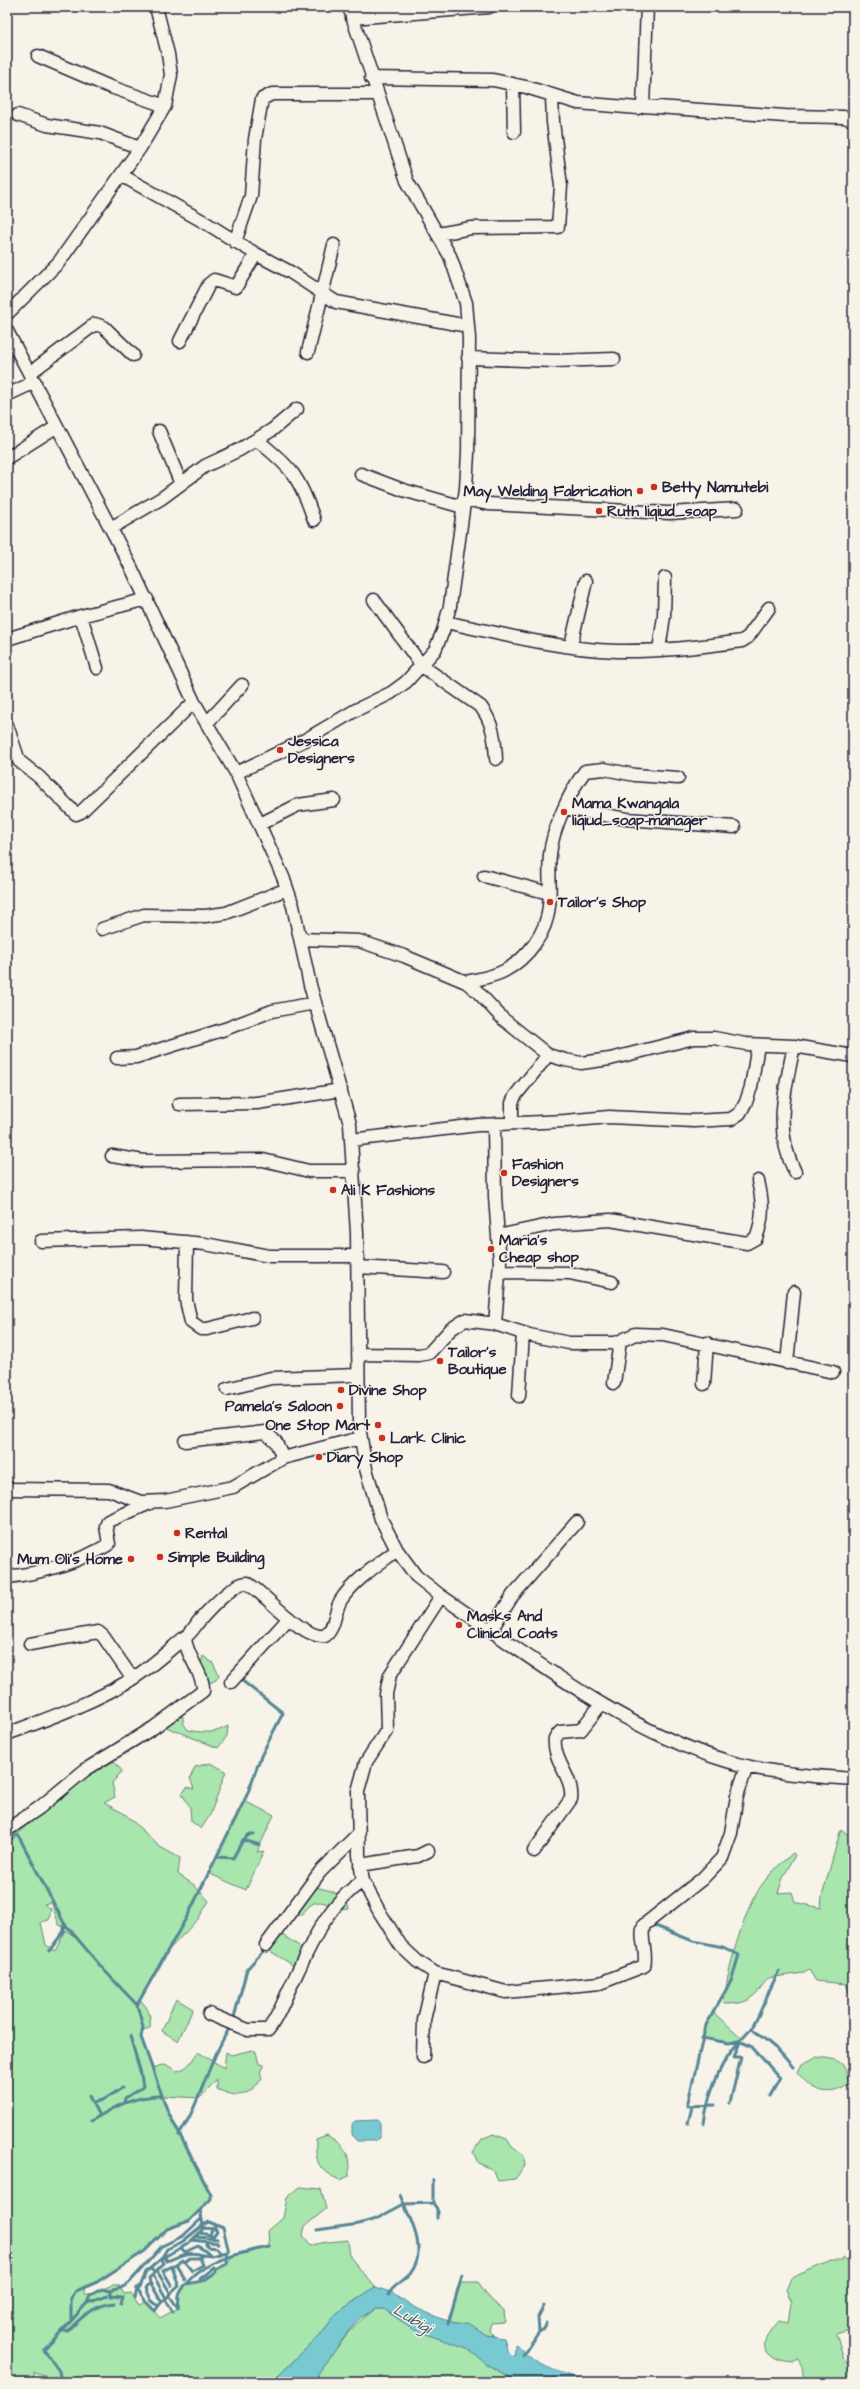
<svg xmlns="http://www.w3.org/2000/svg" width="860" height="2389" viewBox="0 0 860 2389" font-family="'Architects Daughter',sans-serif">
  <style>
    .green { fill: #a8e6ad; stroke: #658474; fill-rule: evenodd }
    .water { fill: #78c9d1; stroke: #568695 }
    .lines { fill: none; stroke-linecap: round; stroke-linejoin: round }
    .stream { stroke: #568695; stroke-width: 3 }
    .river { stroke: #78c9d1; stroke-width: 18 }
    .minor-casing { stroke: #22223b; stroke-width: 15 }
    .minor { stroke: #f7f3e8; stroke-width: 12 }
    .poi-dot { fill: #c8321e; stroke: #f7f3e8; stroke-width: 1.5 }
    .labels { text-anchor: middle; stroke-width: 3; stroke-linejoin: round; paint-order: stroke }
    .poi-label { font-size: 15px; font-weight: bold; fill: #22223b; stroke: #f7f3e8; text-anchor: start }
    .water-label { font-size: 16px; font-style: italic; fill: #3c5468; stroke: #f7f3e8 }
  </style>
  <rect width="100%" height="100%" fill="#f7f3e8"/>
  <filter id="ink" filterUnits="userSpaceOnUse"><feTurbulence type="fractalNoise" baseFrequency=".025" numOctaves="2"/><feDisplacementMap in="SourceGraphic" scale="8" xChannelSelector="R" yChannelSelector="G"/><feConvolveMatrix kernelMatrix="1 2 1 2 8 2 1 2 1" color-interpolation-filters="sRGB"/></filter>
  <g filter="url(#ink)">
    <path class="green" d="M203,1656l10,7 6,12 -3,5 -8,4 -9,-14z
      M183,1716v7l5,7c14,3 27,4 40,-4l-1,10 -9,12 -52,-21 7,-7z
      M114,1761l8,10 -10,12 3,14 -11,6 21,11 35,33 20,11 -2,16 16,11 15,16 -11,18 -34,36 -24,45c9,8 11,16 10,28l-7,2 -2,7 12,31 12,-4 12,7c11,-2 15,-11 21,-19l26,16 2,-16 5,3 21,-5 4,2 3,12 5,1 -4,7 2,7c-15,18 -23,20 -45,10v-10l-17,19 -37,-2 5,16 40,75 3,12 -22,22 -22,8 -22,22 -48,31 -13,6 1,6c12,2 22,-11 34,-9l5,9 7,-1 8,12 7,-3 14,16 18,-10 1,-14 7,-10 17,-3 12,-9v-2l12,-6 4,-7 38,-10 -1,-16 15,-13 4,-20 13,-11 21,2 5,20 -21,17 -2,9 7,11c13,-5 24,-4 38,-6l2,17 25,30 -38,26 -17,22 -45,44 -19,3h-161l-3,-3h-5l-2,3h-4l-3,-6 -3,2 1,4h-27v-5l-15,-4v7l-27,2v-13l2,-4 -2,-3v-524l12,-6 60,-53zM51,1902l8,23 14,5 4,9 -11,-9 -11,21 -9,-6 -5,-23 8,-2 2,-11 -7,-5z
      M210,1763l16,8 -16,44 -9,14 -10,-8 -1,-14 -8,-13 5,-7 7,2 -4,-11 5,-11z
      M244,1801l30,14 -17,37 7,-1 -18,39 -38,-17z
      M841,1829l10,8 -1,12 3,6v147l-7,-18 -30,-3 -7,-11 -5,3 -36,5c-15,20 -17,26 -44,26 2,-32 19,-91 37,-118 9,-13 20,-23 32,-33l2,2 -12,23 -5,15 14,-1 3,10 26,6 1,-12z
      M310,1885c12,5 38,6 39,24l-9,1c-19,-10 -26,-13 -39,6l-2,-2z
      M278,1932l27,18 -9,17 -31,-19z
      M176,1999l17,10 -15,32 -16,-10z
      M714,2013l28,25c-10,10 -27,2 -40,0l4,-13z
      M816,2057c22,2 32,4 32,28 -19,13 -38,6 -50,-13l4,-8z
      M493,2134l14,5 5,8 12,9 1,10 -10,13 -17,2 -6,-12 -14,-6 -5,-11 9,-13z
      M327,2135c21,14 22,16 22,41l-9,4c-22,-9 -25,-18 -24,-41z
      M843,2258l7,6h3v9l-5,11 5,4v41l-17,5 8,25 9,7v9l-4,6 -45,1 -2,-16 -4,-7 -6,4c-32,-4 -35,-19 -14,-42l11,2 3,-21 -6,-12 5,-12 40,-17h11z
      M461,2282h17l13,18 13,10 1,12 -14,1 -2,8 5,5 -8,-1 -18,-12 -19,-2z
      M377,2309h7l16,11 67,28 19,16 29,16 25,2h-227c20,-29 33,-55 64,-73z"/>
    <path class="water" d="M378,2120l2,3v15l-5,3h-18l-5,-5v-12l3,-3z
      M375,2287l18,6 21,14 25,11 16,5 13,-1 18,13 18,3 7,28 3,2 1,-23c7,3 11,10 17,14 19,12 44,20 66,23l-83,-2 -29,-16 -19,-16 -51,-17 -32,-22h-7l-17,9 -10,11 -37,53h-57l19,-3 45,-44 17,-22z"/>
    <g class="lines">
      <path class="stream" d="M7,1840l11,-5 46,88v8l-15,20
        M243,1840l7,-6h4
        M217,1857l16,1 10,-18 17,5
        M653,1925l40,16 30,6 16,8 -8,26 -25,44 -19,81 28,-1
        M137,2005l52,-92 58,-118 14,-39 22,-43 -43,-34
        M233,2021l14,-52 18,-20
        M751,2028l28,23 14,16
        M702,2038l27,5 10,-2 12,5 29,32 -10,18
        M89,2096l10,20
        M92,2103l13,-4 17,-11
        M124,2103l1,-5 18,-11 -2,-13 -11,-38
        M730,2103l11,-46h-7l6,-15
        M91,2121c23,-14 44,-26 72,-25
        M688,2123l4,-16
        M704,2123c4,-27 12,-52 29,-74 6,-8 15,-15 20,-23 10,-18 16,-37 26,-55
        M179,2135c22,-33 29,-73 50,-106
        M433,2180v23
        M200,2210l3,15 6,-3 14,6 6,24
        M212,2229l-2,6 3,2 4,-5 -2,-3
        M317,2230l42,-6 17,-5 28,-15 29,-1 4,6v9
        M200,2233l10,2
        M197,2237l20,2
        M192,2240l26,3
        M206,2244l1,3 10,1 4,6
        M181,2248l4,4 13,-6 14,10 15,-4v12l-12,6
        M165,2257l2,4c11,-4 23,-11 35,-6
        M162,2258l26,-14 16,-16
        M185,2262l5,-4h10l2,-3 10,1
        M176,2264l9,15
        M172,2267l7,19 -19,18 -5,7 -9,-9 -9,-14 3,-1 6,-15 15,-13 6,-10 15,-7 21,-17 1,3 11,1v-5
        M151,2269l4,4 -6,5 1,5 -4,5 5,12 7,6
        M157,2271l14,23
        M156,2272l8,-8 -3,-5
        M153,2275l13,23
        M150,2283l12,19
        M186,2284l17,-3 13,-9 -2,-4 -14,11
        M172,2286l-9,-15 20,-11 9,11 11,-6 -3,-7
        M109,2291l12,-3 8,-5 33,-37 21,-10 18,-17
        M169,2295l9,13
        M388,2295c4,-9 15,-13 22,-21 19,-24 0,-55 -10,-79
        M135,2297l2,-9
        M165,2299l8,13
        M87,2303l20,-7
        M178,2308c1,-5 0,-12 2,-15 16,-31 58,-40 89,-46
        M71,2321l16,-18 3,-8 12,-6 7,2 2,5 12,1 -2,6
        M448,2324l14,-49
        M63,2331h5c13,-14 27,-26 46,-28
        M539,2332l5,-3 3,-6
        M523,2355l16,-23 -1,-15 6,-11
        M61,2382l-2,-11 -15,-21 27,-29v-23l5,-7 21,-9 48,-31 22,-22 22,-8 22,-22v-4l-43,-83 -27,-75 2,-10 -6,-22 -33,-35 -40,-47"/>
      <path class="river" d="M489,2355l32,14 40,13"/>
      <g class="minor-casing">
        <path id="minor" d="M352,18l137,-11
          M38,56l70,30 57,20
          M371,78l122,2 33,7 52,16 60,5 5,-2 142,10 59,1 9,3
          M513,84l1,48
          M643,106l4,-99
          M18,115l29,10 53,8 40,15
          M121,175l85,48 50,31 34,18 46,30 132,24
          M438,234l33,-6 87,-1 3,-41 -8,-64 -1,-26
          M235,242l16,-46 4,-57 7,-40 10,-5h105
          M7,314l52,-52 81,-114 25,-42 6,-31 -3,-21 -12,-47
          M7,331l124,236 63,135 42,71 47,104 10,29 17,79 40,139 7,109 2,193 7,43 15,50 16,31 19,26 25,20c90,61 181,134 286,165 39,12 86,15 126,18
          M180,341l29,-57 5,-4 22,7 20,-33
          M308,352l26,-107
          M468,358l87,3 59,-2
          M30,373l65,-49 9,3 29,28
          M7,395l28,-13
          M159,431l22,53
          M257,440c34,27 43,37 57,80
          M7,458l49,-31
          M361,474l42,16 60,17
          M464,499l24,5 181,9 68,-4
          M111,528l51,-30 43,-32 34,-16 33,-20 25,-21
          M374,600l48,66 59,41c12,16 14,32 15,52
          M81,616l16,52
          M446,622c55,12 114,27 171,29 42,1 84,-4 125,-10l6,-4 21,-29
          M7,639l74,-23 66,-17
          M571,645l15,-64
          M659,650l5,-34 1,-38
          M207,723l35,-38
          M7,725l12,36 20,16 37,37 5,-2 113,-110
          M236,773l69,-33 51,-30 35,-17 15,-11 29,-32 8,-19 7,-25 16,-118 2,-35 1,-115 -3,-35 -16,-47 -43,-75 -58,-174
          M565,808l62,11 107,8
          M260,824l38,-19 36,-5
          M484,876l65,17
          M102,929l42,-14 61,1 21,-3 61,-24
          M300,939l59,2 45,15 62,26 10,8 27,29 45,36 17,5 16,3 29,-4 84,-21h20l32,6 48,2 59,10
          M466,982c12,-3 27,-5 38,-11 23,-12 43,-38 45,-65 2,-17 -1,-34 1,-51 2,-25 20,-64 35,-84l19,-2 31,6 43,3
          M794,1046c-9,44 -21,83 1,126
          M117,1058l19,-1 89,-28 47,-18 43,-8
          M179,1104l78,-1 84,-13
          M512,1123v-20l3,-7 33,-41
          M494,1124l1,73 5,66 -5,61
          M351,1140l127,-15 87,-4 44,-4 85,4 37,-2 9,-6 6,-11 5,-15 7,-42
          M112,1156l32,5 119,-1 46,11h45
          M498,1236l56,-12 56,-4 137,23 9,-5c8,-21 7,-36 2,-57
          M41,1241l100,-3 64,6 64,12h89
          M187,1242l-1,58 5,22 10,7h6l45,-11
          M358,1267l85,5
          M499,1272l70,1 43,9
          M358,1354l61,1 10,-2 22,-24 14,-9 30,4 34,11 40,8h47l19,-9 28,1 170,37
          M787,1363l7,-71
          M614,1383l6,-42
          M704,1384l3,-41
          M227,1389l44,-11 87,-3
          M519,1396l4,-63
          M185,1441l80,-9 11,10 7,16
          M7,1489l102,1 32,12 24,-1 68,-14 50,-29 77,-20
          M7,1577c31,-3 76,-16 102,-33l-3,-18 2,-5 42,-18
          M441,1596l-51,79 -4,19 1,36 -21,32 -8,29 1,64 4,26 16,30 22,35 16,15 18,12 71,19 94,-9 44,-17c4,-14 -5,-28 0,-41l58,-46 20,-21 9,-25 6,-37 10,-30
          M491,1630l22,-35 64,-73
          M30,1644l68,-12 5,4 29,42
          M231,1682l58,-64
          M7,1734c42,-16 86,-31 125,-55 19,-12 36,-28 53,-42
          M7,1830l32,-22 46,-38 68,-42 50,-37c2,-16 -18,-36 -18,-54 5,-2 10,-11 14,-16 8,-9 36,-40 48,-38 20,12 55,56 78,53 11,-9 9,-25 16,-36 13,-20 38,-36 56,-50
          M534,1851l37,-52c3,-22 -19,-38 -16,-61l5,-6 21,-2 20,-26
          M360,1865l58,-9 10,-5
          M266,1945l54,-73 38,-38
          M209,2014l39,16h20c9,-11 14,-25 20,-38 19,-39 37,-87 75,-111
          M423,2057l1,-37 11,-47"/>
      </g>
      <use href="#minor" class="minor"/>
    </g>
  </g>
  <g class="poi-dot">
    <circle cx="654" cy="487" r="4"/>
    <circle cx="640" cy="491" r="4"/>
    <circle cx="599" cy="511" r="4"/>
    <circle cx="280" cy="750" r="4"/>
    <circle cx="564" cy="812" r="4"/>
    <circle cx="550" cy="902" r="4"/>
    <circle cx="504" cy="1173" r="4"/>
    <circle cx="333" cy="1190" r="4"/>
    <circle cx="491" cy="1249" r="4"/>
    <circle cx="440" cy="1361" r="4"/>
    <circle cx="341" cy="1390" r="4"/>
    <circle cx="340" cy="1406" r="4"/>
    <circle cx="378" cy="1425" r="4"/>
    <circle cx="382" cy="1438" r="4"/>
    <circle cx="319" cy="1457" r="4"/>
    <circle cx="177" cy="1533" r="4"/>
    <circle cx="160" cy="1557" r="4"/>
    <circle cx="131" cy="1559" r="4"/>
    <circle cx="459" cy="1625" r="4"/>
  </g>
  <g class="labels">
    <g class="poi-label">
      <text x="662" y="492">Betty Namutebi</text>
      <text x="632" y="496" text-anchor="end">May Welding Fabrication</text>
      <text x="607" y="516">Ruth liqiud_soap</text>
      <text x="288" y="746">Jessica<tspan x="288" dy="17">Designers</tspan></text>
      <text x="572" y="808">Mama Kwangala<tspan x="572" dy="17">liqiud_soap-manager</tspan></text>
      <text x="558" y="907">Tailor's Shop</text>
      <text x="512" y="1169">Fashion<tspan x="512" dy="17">Designers</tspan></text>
      <text x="341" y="1195">Ali K Fashions</text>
      <text x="499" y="1245">Maria's<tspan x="499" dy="17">Cheap shop</tspan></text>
      <text x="448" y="1357">Tailor's<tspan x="448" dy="17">Boutique</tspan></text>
      <text x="349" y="1395">Divine Shop</text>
      <text x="332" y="1411" text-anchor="end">Pamela's Saloon</text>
      <text x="370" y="1430" text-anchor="end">One Stop Mart</text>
      <text x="390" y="1443">Lark Clinic</text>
      <text x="327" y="1462">Diary Shop</text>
      <text x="185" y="1538">Rental</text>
      <text x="168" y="1562">Simple Building</text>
      <text x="123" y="1564" text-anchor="end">Mum Oli's Home</text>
      <text x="467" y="1621">Masks And<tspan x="467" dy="17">Clinical Coats</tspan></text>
    </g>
    <g class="water-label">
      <text transform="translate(413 2318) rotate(31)" y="6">Lubigi</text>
    </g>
  </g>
  <rect width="860" height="2389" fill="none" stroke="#f7f3e8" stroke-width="24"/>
  <rect x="12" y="12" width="836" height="2365" fill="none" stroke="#22223b" stroke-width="1.5" filter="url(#ink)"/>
</svg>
